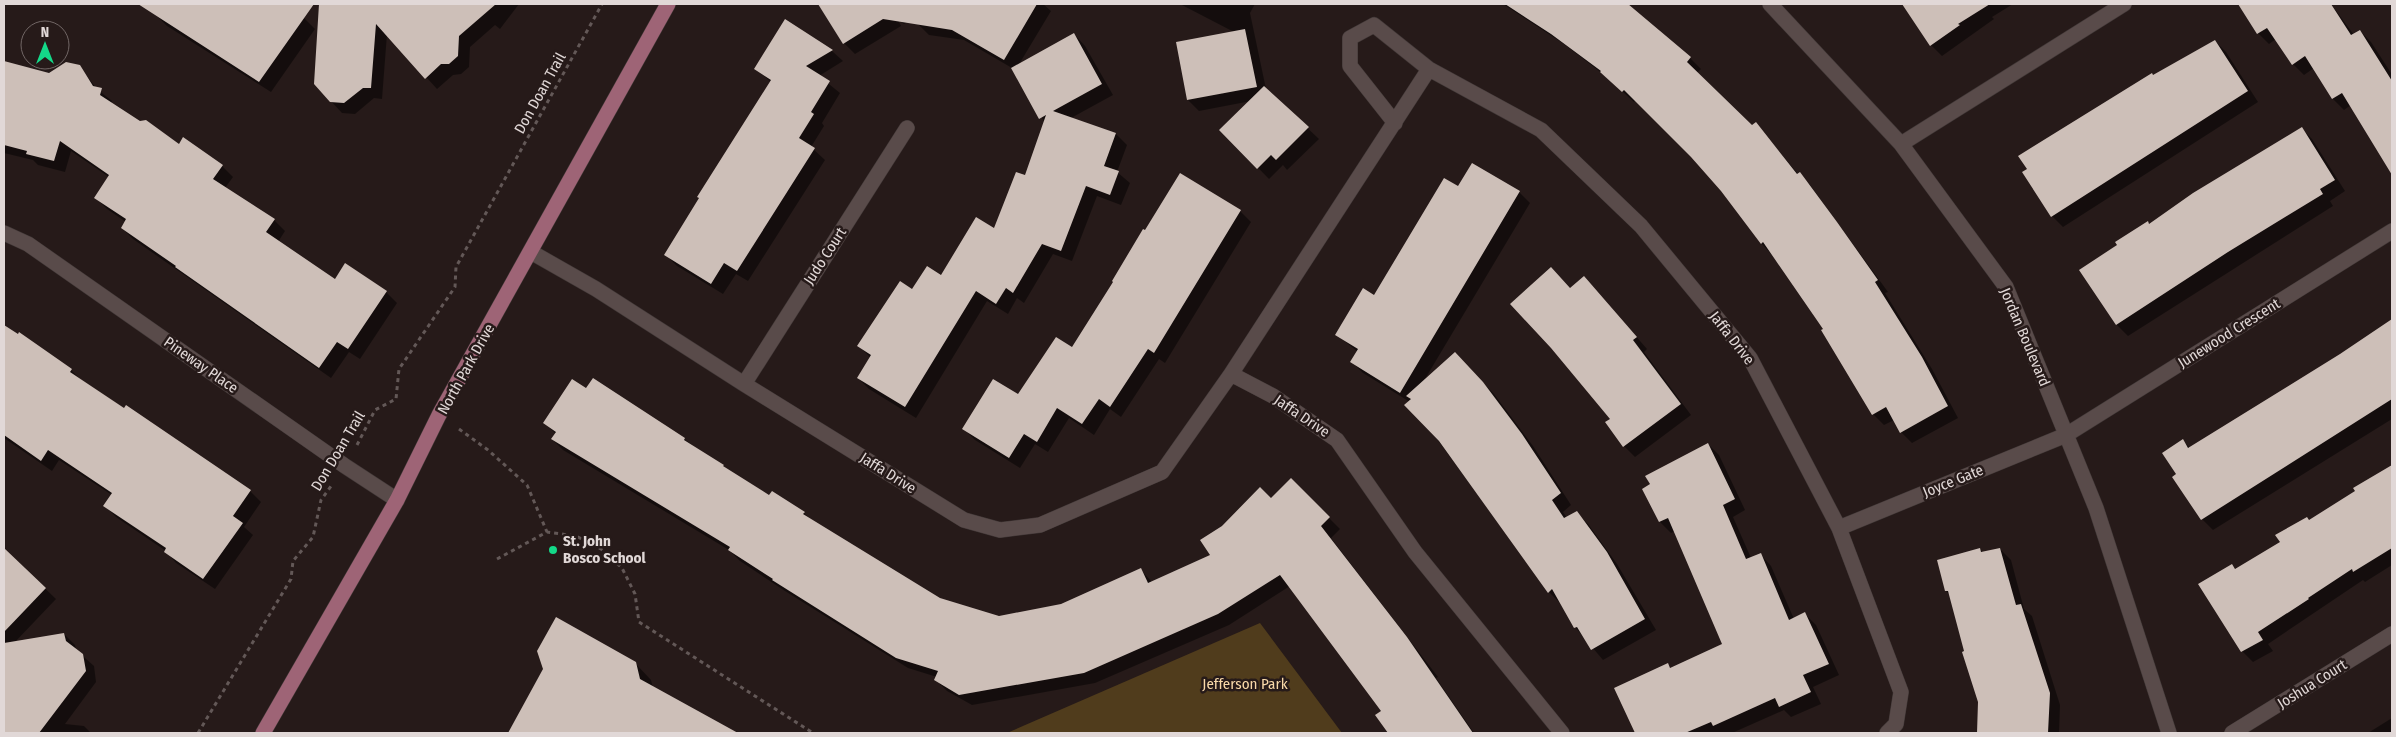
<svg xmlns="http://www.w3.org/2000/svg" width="2396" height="737" viewBox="0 0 2396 737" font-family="'Fira Sans Condensed',sans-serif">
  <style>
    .green { fill: #503c1c }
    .shadow { fill: #0007 }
    .building { fill: #cdbfb8 }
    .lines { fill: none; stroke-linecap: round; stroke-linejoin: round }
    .minor-casing { stroke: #413837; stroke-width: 16 }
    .major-casing { stroke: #413837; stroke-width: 16 }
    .path { stroke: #635857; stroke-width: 3; stroke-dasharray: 4 4; stroke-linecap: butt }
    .minor { stroke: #594b4a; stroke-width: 15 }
    .major { stroke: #9e6476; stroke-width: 15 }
    .poi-dot { fill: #14d989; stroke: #261a19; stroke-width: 2 }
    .labels { text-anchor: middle; stroke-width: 5; stroke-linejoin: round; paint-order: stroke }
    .street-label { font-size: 15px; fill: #e1d8d7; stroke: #261a19 }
    .poi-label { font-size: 15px; font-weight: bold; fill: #e1d8d7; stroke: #261a19; text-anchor: start }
    .park-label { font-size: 15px; fill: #f9d9a9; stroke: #261a19 }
  </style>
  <rect width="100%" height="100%" fill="#261a19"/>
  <path class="green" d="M1260,623l82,110h-335z"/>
  <path class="shadow" d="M125,4h158l21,14 11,11 -44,63 -104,-66 -11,-11 6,-9z
    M321,4l56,2 142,-2 -19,25 -5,-4 -25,22 -1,20 -8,7 -8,1 -16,14 -50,-55 -5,65 -8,-1 -19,16 -13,-1 -27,-29z
    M820,4h68l5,9 2,-9h148l8,7 -33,55 56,-32 11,12 28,49 -42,23 45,16 11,11 -10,27 13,11 -9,22 -24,-9 -25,65 -19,-7 -29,49 -7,-5 -9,16 -21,-13 -71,117 -47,-29 -11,-11 13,-20 -12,-12 53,-55 30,-14 53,-47 31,-53 19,-54 -33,-55 -48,-28 -35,-5 -11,-11 1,-9 -15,9 -7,-6 4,8 -46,28 -11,-11z
    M1180,4h75l-5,9 16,76 53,50 -32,31 -4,-5 -14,14 -48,-49 30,-29 -52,10 -11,-11 -11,-57 57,-11z
    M1503,4h122l65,54 11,11 -4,4 55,54 4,-3 42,50 12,11 78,107 -3,1 47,76 26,49 -46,25 -11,-11 -7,-12 -10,5 -11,-11 -48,-85 -53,-74 -10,-11 -40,-54 -30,-34 -56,-56 -2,2 -31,-28 -39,-30z
    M1903,4h110l-21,13 2,2 -52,37 -11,-11z
    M2240,4h91l23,31 6,-4 11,11 20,31 1,-1v102l-41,-69 -7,5 -11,-11 -19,-31 -10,7 -11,-11 -17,-25 -7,5 -11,-11z
    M785,21l47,30 11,10 -24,15 21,17 -18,30 2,3 -13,21 14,13 -77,121 -12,-7 -13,20 -46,-28 -11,-11 105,-173 -16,-14z
    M2215,41l11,11 32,50 -195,125 -11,-11 102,-139z
    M4,63l45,11 30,-8 18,23 15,12 -1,3 68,42 43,20 11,11 -8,11 49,32 11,11 -7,11 57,38 51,12 11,11 -37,56 -11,-7 -18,26 -198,-139 -11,-11 4,-6 -19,-13 -11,-11 13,-21 -38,-26 -6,21 -27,-7 -5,-5 -29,-7z
    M2301,128l11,11 33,52 -15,10 3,5 -205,130 -11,-11 -37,-55z
    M1458,188l61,4 11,11 -105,176 30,-25 39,40 39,52 38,59 -8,7 4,6 10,-5 11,11 29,40 39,66 -53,30 -28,-33 -15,-24 -11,-11 -139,-190 -47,-29 -11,-11 6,-10 -21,-17 37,-39z
    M1240,211l11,11 -86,141 -6,-4 -38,58 -11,-8 -16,26 -25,-17 -21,34 -13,-8 -15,24 -45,-28 -11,-11 55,-33 53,-47z
    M1595,289l52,60 -3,3 47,63 -56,42 -11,-11 -13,-27z
    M2392,321v98l-179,111 -11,-11 -24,-44 5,-34 7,7 151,-93z
    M7,329l64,41 11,11 168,110 11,11 -17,25 9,8 -38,54 -39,-26 -10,-12 -50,-34 -11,-11 7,-11 -53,-35 -7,11 -48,-33v-104z
    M587,390l97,49 45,33 41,24 34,17 8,8 128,78 59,18 62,-12 79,-36 12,13 59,-27 80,-75 49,49 -9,9 107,139 -2,1 38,55h-85l-13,-18 7,-4 -93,-125 -61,39 -134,58 -123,22 -25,-14 -11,-11 1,-3 -29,-9 -123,-77 -45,-30 -11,-11 -166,-100 -11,-11 4,-5 -11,-11z
    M1708,444l11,11 26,55 -12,7 18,41 9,-4 11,12 23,53 11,-5 11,11 23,50 -26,12 8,17 -30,13 -7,-7 -52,23h-96l-20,-45 52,-23 3,4 53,-25 -49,-113 -4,2 -11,-11 -17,-33z
    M2392,473v92l-27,17 -2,-2 -95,64 5,7 -20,11 -11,-11 -10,-85 4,3 45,-26 29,-22 47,-29z
    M4,549l52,50 -41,43 49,-8 11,11 1,5 18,16 2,16 -31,42 19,2 7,7h-87z
    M1980,549l3,4 17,-4 11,11 13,49 8,7 28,89 -1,28h-81l1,-31 -29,-107 -4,-4z
    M635,663l16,17 2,8 82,45h-226l35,-63z
    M2392,718v15h-24z"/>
  <path class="building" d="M138,4h176l-55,78z
    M319,4h177l-37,32 -1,20 -9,8h-8l-16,15 -49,-55 -5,64h-8l-19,15 -14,-1 -16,-18z
    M818,4h219l-33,56 -52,-30 -69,-11 -40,25z
    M1505,4h123l63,53 -4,5 65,63 4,-3 41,52 3,-2 37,50 41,58 -3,2 47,75 26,49 -48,27 -14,-26 -14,8 -51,-85 2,-1 -60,-87 -2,2 -40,-53 -30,-34 -67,-67 -2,2 -22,-20 1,-1 -50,-37z
    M1902,4h88l-32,20 2,1 -30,21z
    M2238,4h93l20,31 9,-5 32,51v94l-50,-82 -10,6 -27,-43 -13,9 -25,-37 -10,6z
    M785,19l48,31 -27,16 24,15 -19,31 3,2 -15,24 16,10 -78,123 -13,-8 -13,21 -47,-29 35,-57 -2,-1 74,-117 -17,-11z
    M1245,29l12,58 -70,13 -11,-58z
    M1074,33l28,51 -49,27 63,22 -12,33 15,5 -9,24 -24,-9 -25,65 -19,-7 -29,49 -7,-5 -10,16 -20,-13 -71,116 -48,-29 14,-23 -14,-9 43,-65 12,8 15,-23 14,9 35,-58 18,11 22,-56 9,3 21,-60 -7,4 -28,-51z
    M2215,40l33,51 -197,126 -29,-45 5,-3 -9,-13 134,-83 1,2z
    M4,61l45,12 17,-11 14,3 13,21 9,2 -2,7 40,26 6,-1 33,24 4,-7 40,28 -10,14 62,40 -9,13 69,47 10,-16 42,28 -39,58 -11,-7 -18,26 -144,-101 1,-1 -55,-38 5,-9 -32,-21 15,-23 -49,-34 -6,20 -28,-7 1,-3 -23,-6z
    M1264,86l45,41 -33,33 -5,-5 -14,14 -38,-39z
    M2302,127l33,53 -15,9 3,5 -95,58 -112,73 -37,-55 38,-25 -2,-3 33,-21 1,3 44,-31z
    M1472,163l48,28 -120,202 -50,-31 8,-13 -23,-14 28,-47 11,7 70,-117 14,8z
    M1180,173l61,37 -87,143 -6,-4 -38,58 -11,-8 -17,25 -25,-16 -20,34 -13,-8 -15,24 -47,-29 31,-50 25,15 38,-57 16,10 41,-65 -1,-1 31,-52 2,1z
    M1551,267l19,21 14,-12 53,61 -4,3 48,64 -58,43 -18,-25 5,-3 -59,-71 -41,-44z
    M2392,319v80l-191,121 -29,-43 4,-3 -14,-21 21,-14 5,9 152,-94z
    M4,325l14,9 1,-2 53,37 -2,3 54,36 2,-3 125,85 -18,26 10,7 -40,56 -39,-27 2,-4 -63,-42 9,-13 -64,-43 -7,11 -37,-26z
    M1455,352l28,30 39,52 39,59 -9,7 12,18 13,-7 30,41 38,67 -54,31 -14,-23 -3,1 -22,-39 -4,4 -109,-152 -35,-36 7,-6 -5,-3z
    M593,378l92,60 -1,2 40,25 -1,1 46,29 3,-4 33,21 -2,2 137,84 59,18 62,-12 80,-36 7,15 62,-28 -10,-15 22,-14 38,-39 11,11 20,-20 39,39 -9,9 86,111 66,96h-85l-13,-18 6,-4 -101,-136 -62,39 -134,59 -125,22 -25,-15 4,-9 -42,-13 -124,-78 1,-1 -45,-29 2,-3 -179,-108 5,-7 -13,-9 29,-44 14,9z
    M1708,443l27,56 -12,6 23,54 15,-6 28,67 16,-8 24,52 -26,11 8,17 -32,15 -4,-9 -62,28 -2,-4 -26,11h-50l-21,-45 54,-25 2,5 52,-24 -54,-126 -9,4 -17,-33 8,-5 -5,-8z
    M2392,465v83l-39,24 -1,-3 -44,29 1,1 -51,33 5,8 -22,12 -43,-68 34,-20 3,5 45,-27 -5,-7 32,-18 2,3 46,-29 -2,-3z
    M4,548l42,40 -42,44z
    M1980,548l1,4 19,-4 16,57 5,-1 29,89 -2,40h-71l1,-31 -16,-50 2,-1 -16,-60h-3l-8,-31z
    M556,617l80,45 4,17 98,54h-230l35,-64 -6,-18z
    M64,633l2,8 17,13 3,17 -47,62h-35v-90z"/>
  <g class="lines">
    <g class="minor-casing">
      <path id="minor" d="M1770,4l131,140 105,143 90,221 73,225
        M1395,123l-45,-57v-28l24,-13 55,44
        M1901,144l223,-140
        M4,233l24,11 317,222 52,34
        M531,252l65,37 148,95 220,136 36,10 40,-5 122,-53 69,-98 198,-305 112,61 100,96 109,132 89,170 62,164 -5,32 -9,9
        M1231,374l42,22 64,44 78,112 147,181
        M744,384l163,-256
        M1839,528l227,-93 326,-204
        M2232,733l160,-99"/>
    </g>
    <g class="major-casing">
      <path id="major" d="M263,733l134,-233 42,-85 229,-411"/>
    </g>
    <path class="path" d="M459,429l29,21 39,35 20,47
      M357,445l18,-35 21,-11 3,-30 56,-82 1,-20 146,-263
      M497,559l50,-27 29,4 25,13 21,19 13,26 4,28 174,111
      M198,733l93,-154 2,-18 20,-24 8,-37 10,-14"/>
    <use href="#minor" class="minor"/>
    <use href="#major" class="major"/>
  </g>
  <circle class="poi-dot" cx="553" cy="550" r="5"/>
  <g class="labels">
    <g class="street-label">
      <text transform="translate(540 93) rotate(-61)" y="5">Don Doan Trail</text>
      <text transform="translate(825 256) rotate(-57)" y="5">Judo Court</text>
      <text transform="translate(2229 333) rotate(-32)" y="5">Junewood Crescent</text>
      <text transform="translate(2025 337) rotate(67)" y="5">Jordan Boulevard</text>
      <text transform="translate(1732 338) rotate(52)" y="5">Jaffa Drive</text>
      <text transform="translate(201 365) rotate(35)" y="5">Pineway Place</text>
      <text transform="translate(466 369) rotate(-61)" y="5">North Park Drive</text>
      <text transform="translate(1302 416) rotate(34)" y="5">Jaffa Drive</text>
      <text transform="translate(338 451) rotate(-59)" y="5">Don Doan Trail</text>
      <text transform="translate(888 473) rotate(32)" y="5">Jaffa Drive</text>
      <text transform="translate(1953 481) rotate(-22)" y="5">Joyce Gate</text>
      <text transform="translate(2312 684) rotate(-32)" y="5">Joshua Court</text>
    </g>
    <g class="poi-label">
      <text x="563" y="546">St. John<tspan x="563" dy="17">Bosco School</tspan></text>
    </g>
    <g class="park-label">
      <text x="1245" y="689">Jefferson Park</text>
    </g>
  </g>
  <rect width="2396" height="737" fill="none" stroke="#e1d8d7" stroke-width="10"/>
  <g transform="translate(45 45)"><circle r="24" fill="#261a19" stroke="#716665"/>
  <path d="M0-4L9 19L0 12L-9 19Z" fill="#14d989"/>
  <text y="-8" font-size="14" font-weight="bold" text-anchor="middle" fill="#e1d8d7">N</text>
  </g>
</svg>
